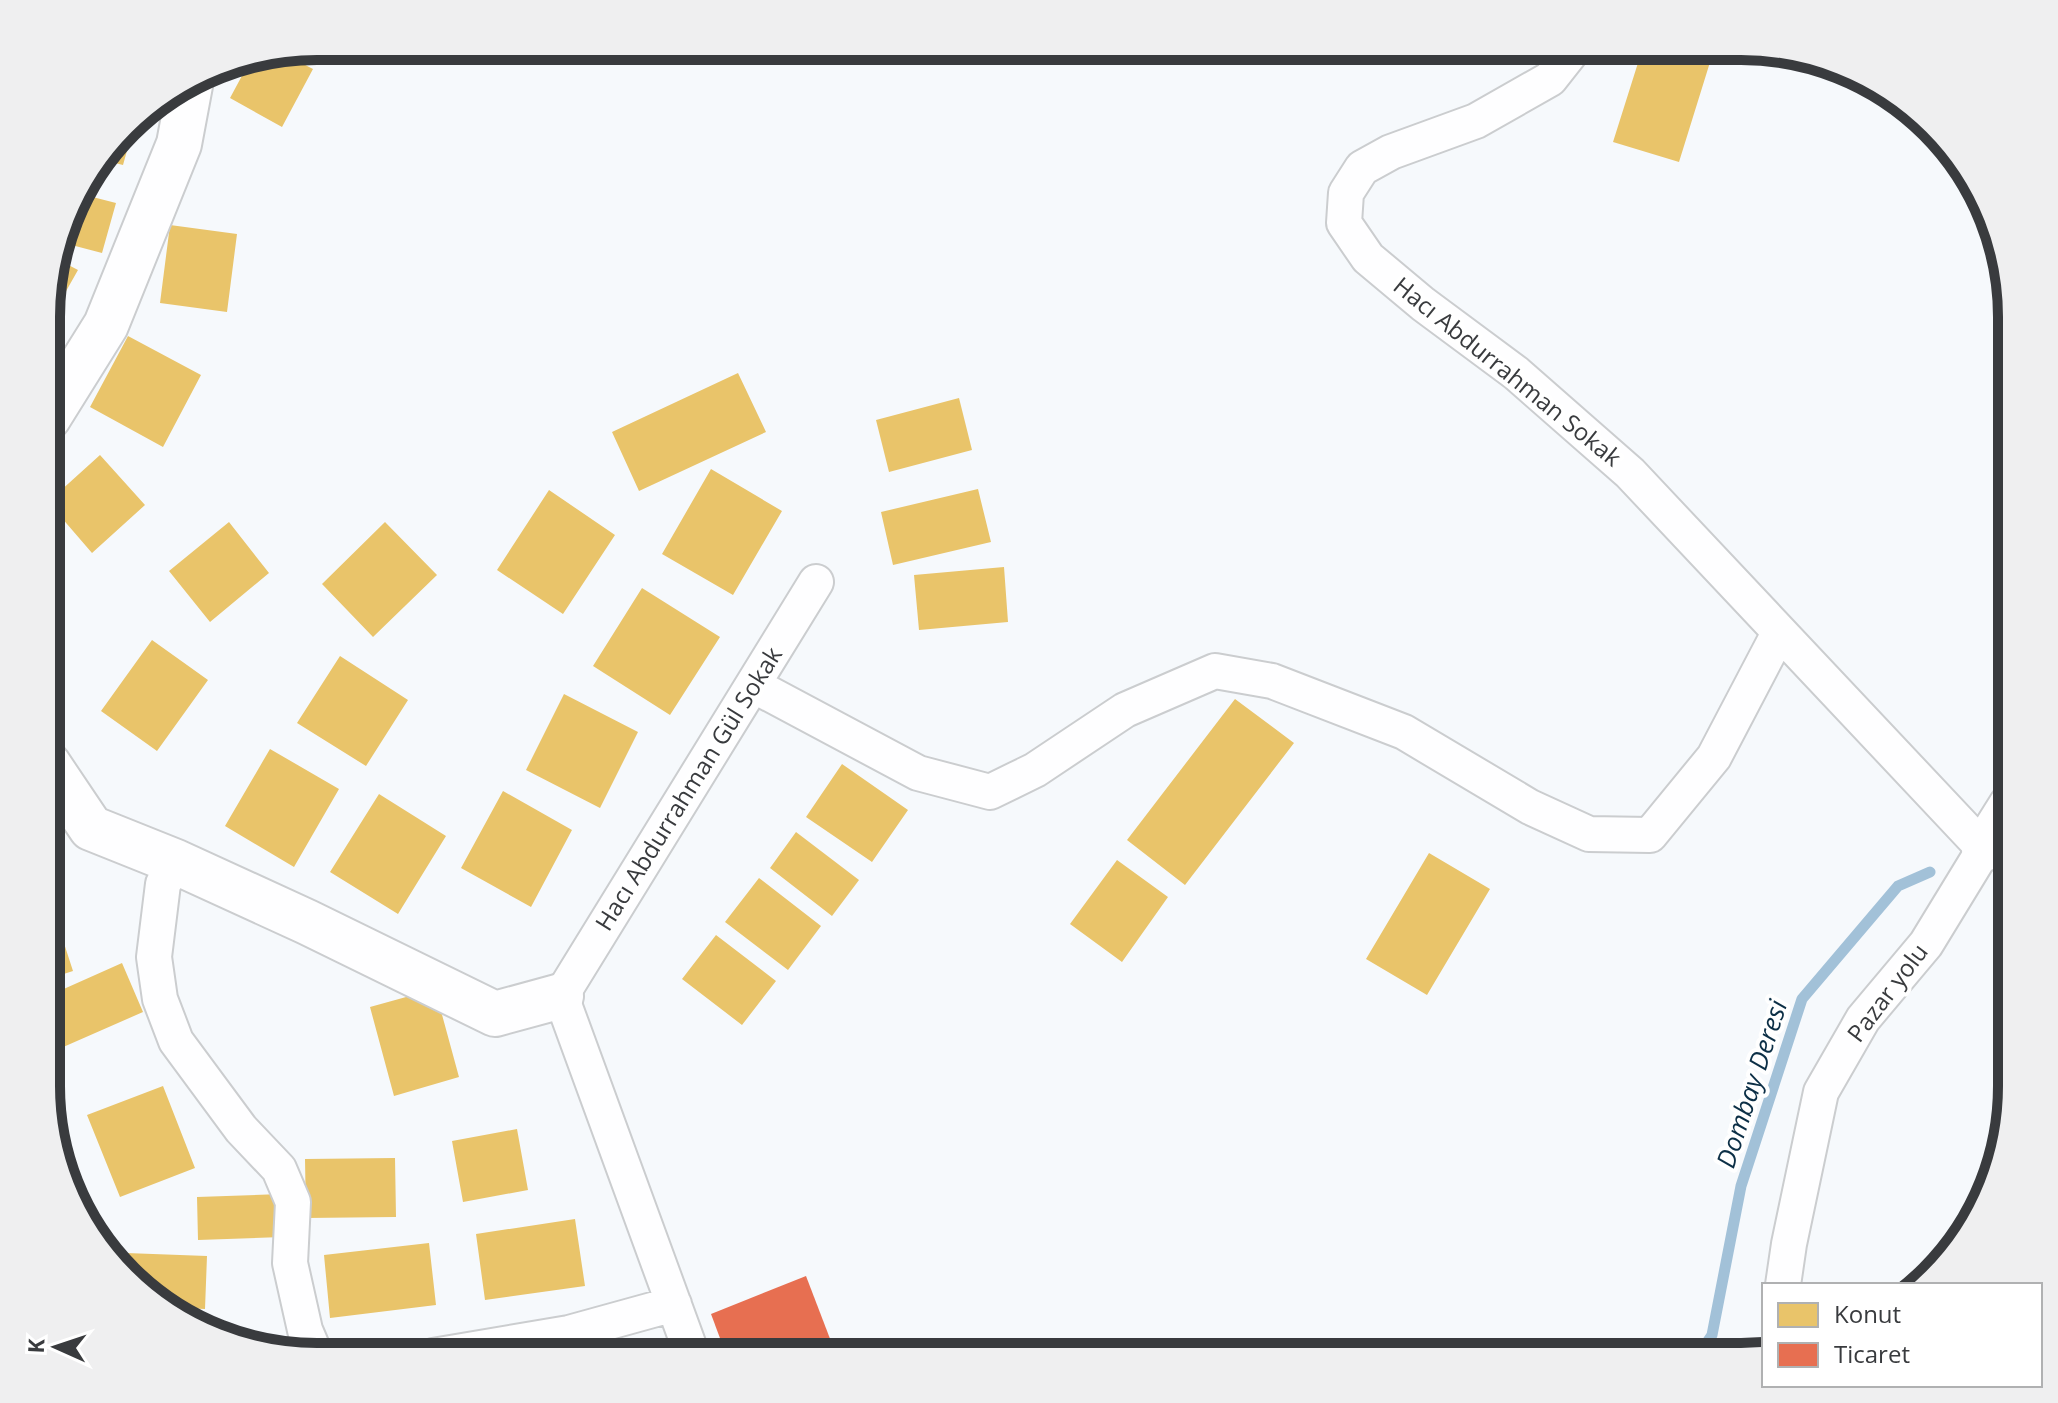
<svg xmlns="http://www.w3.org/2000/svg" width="2058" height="1403" viewBox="0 0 2058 1403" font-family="'Open Sans',sans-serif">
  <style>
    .homes { fill: #e9c46a }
    .shops { fill: #e76f51 }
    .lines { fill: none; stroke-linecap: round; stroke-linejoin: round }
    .stream { stroke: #a2c1d8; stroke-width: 11 }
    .street-casing { stroke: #cbcdcf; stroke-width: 38 }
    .secondary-casing { stroke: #cbcdcf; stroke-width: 48 }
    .street { stroke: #fefeff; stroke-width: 34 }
    .secondary { stroke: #fefeff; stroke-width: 44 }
    .labels { text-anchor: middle; stroke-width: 8; stroke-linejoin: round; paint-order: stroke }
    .street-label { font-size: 24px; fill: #393b3e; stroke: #fff }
    .water-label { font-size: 26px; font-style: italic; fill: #0c2f46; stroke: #fff }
    .rim { fill: none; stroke: #393b3e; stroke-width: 10 }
  </style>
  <rect width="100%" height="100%" fill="#f6f9fc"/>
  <path class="homes" d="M1643,47h29l39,12 -32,103 -66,-20z
    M282,53l31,16 -31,58 -52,-29 21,-39z
    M137,115l-14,50 -20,-5z
    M77,193l39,10 -14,50 -42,-11z
    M170,225l67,9 -10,78 -67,-9z
    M55,258l23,12 -30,53v-41z
    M128,336l73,39 -38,72 -73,-40z
    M738,373l28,59 -127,59 -27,-59z
    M959,398l13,52 -83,22 -13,-52z
    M100,455l45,50 -53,48 -44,-51z
    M711,469l71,42 -49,84 -71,-41z
    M978,489l13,53 -98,23 -12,-53z
    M549,490l66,45 -52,79 -66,-44z
    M229,522l40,51 -59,49 -41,-51z
    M385,522l52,53 -64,62 -51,-53z
    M1004,567l4,55 -89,8 -5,-55z
    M642,588l78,49 -50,78 -77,-49z
    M152,640l56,40 -51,71 -56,-40z
    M340,656l68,44 -42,66 -69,-43z
    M564,694l74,38 -38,76 -74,-38z
    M1235,699l59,44 -109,142 -58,-45z
    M270,749l69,40 -45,78 -69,-41z
    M842,764l66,46 -36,52 -66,-45z
    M503,791l69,39 -41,77 -70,-39z
    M379,794l67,42 -48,78 -68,-42z
    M796,832l63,48 -27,36 -62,-48z
    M1429,853l61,36 -63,106 -61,-36z
    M1117,860l51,37 -46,65 -52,-38z
    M759,878l62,48 -33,44 -63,-48z
    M48,894l25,77 -25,8z
    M716,935l60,46 -34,44 -60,-46z
    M122,963l21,49 -82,36 -13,-29v-23z
    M435,989l24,88 -65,19 -24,-89z
    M163,1086l32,82 -75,29 -33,-82z
    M517,1129l11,61 -65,12 -11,-61z
    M395,1158l1,59 -90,1 -1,-59z
    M281,1194l1,43 -84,3 -1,-43z
    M575,1219l10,67 -100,14 -9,-66z
    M93,1234l18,1 -2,18 -11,-14z
    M429,1243l7,62 -106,13 -6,-63z
    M126,1253l81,3 -2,53 -43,-2 -10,-6 -27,-30z"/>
  <path class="shops" d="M806,1276l31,81h-110l-16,-43z"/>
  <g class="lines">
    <path class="stream" d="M1697,1357l15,-22 29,-149 61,-187 96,-113 32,-14"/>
    <g class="street-casing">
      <path id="street" d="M1576,46l-26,33 -74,42 -85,31 -29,16 -16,25 -2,30 24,35 55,46 93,69 114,100 354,376 -58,95 -63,75 -42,73 -32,152 -6,41
        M753,685l165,88 72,19 45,-22 90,-60 90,-39 57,10 132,51 126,75 59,27 61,1 64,-78 65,-124
        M176,862l-13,22 -9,73 6,42 16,42 65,88 38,40 14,33 -3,61 15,67 11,26
        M433,1356l136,-23 105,-29
        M693,1357l-132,-361 255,-414"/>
    </g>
    <g class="secondary-casing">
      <path id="secondary" d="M48,418l58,-93 73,-181 12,-64
        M48,764l43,64 85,34 131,60 188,92 66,-18
        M1984,849l27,-43"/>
    </g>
    <use href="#street" class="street"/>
    <use href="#secondary" class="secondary"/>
  </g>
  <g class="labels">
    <g class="street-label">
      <text transform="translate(1507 372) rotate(39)" y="8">Hacı Abdurrahman Sokak</text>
      <text transform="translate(689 789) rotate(-58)" y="8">Hacı Abdurrahman Gül Sokak</text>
      <text transform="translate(1888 993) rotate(-53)" y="8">Pazar yolu</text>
    </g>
    <g class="water-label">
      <text transform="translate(1752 1084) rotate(-72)" y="9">Dombay Deresi</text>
    </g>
  </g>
  <path d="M0 0H2058V1403H0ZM317 60H1741A257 257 0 0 1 1998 317V1086A257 257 0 0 1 1741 1343H317A257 257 0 0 1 60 1086V317A257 257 0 0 1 317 60Z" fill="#efeff0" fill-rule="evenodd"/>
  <path class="rim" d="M317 60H1741A257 257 0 0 1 1998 317V1086A257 257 0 0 1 1741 1343H317A257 257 0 0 1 60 1086V317A257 257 0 0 1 317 60Z"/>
  <rect x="1762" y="1283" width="280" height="104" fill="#ffffff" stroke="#b0b1b2" stroke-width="2"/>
  <rect x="1778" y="1303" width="40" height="24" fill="#e9c46a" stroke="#b0b1b2" stroke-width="2"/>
  <text x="1834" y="1323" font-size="24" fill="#393b3e">Konut</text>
  <rect x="1778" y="1343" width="40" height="24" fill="#e76f51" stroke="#b0b1b2" stroke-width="2"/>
  <text x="1834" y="1363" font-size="24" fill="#393b3e">Ticaret</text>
  <g transform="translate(56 1347) rotate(273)" stroke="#ffffff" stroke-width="6" paint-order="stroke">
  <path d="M0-6L14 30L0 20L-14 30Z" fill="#393b3e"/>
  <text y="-12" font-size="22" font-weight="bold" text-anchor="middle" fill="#393b3e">K</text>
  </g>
</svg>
